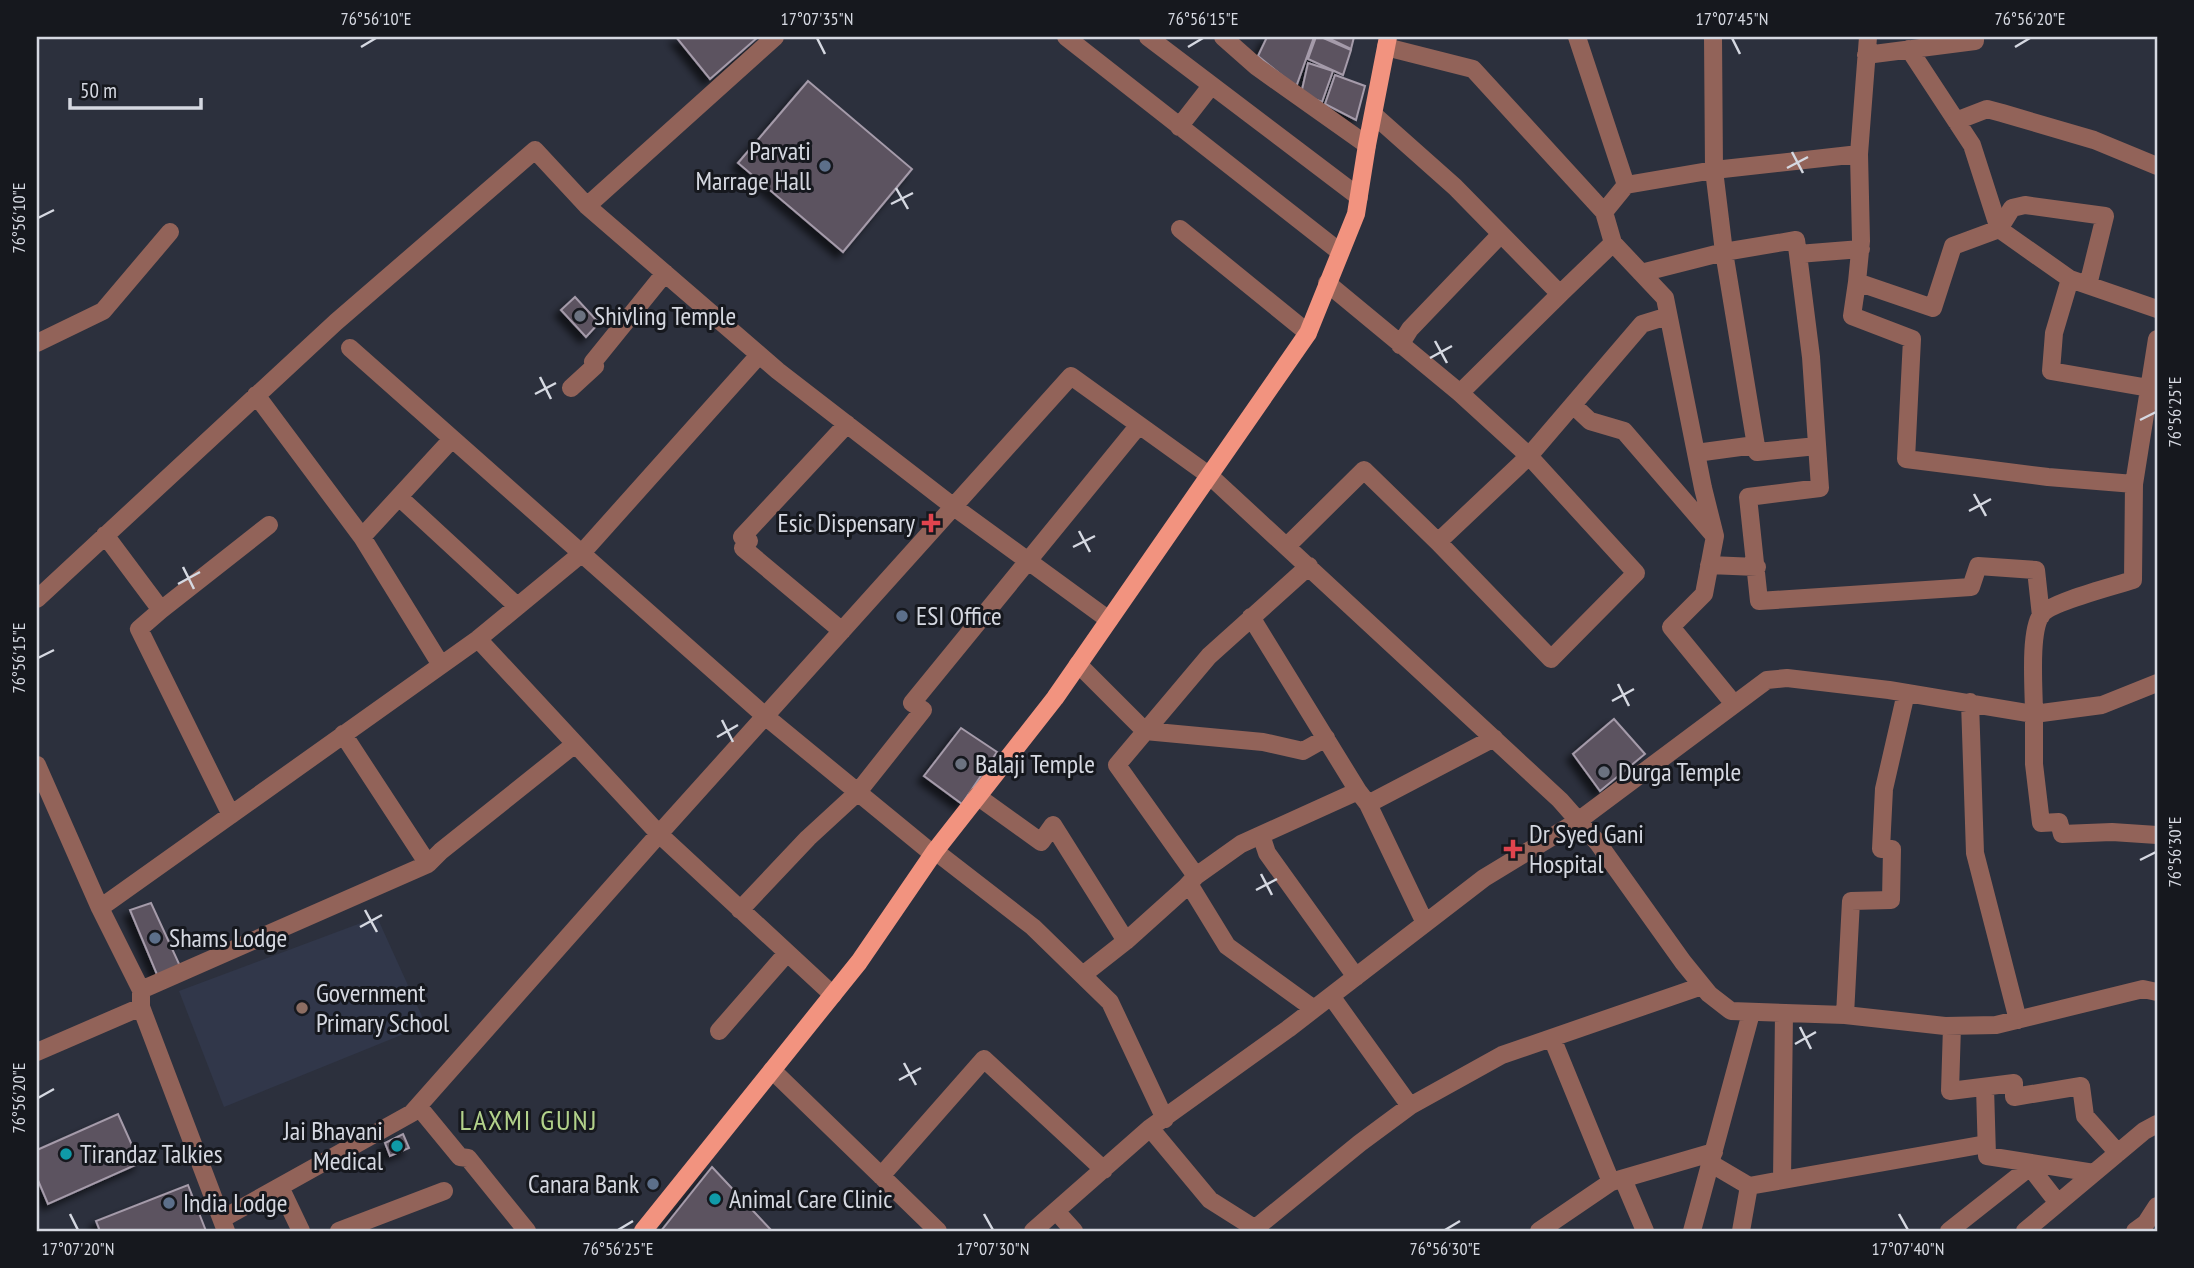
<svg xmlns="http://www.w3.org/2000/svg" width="2194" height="1268" viewBox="0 0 2194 1268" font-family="'PT Sans Narrow',sans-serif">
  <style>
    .built { fill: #31374a }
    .building { fill: #5c5360; stroke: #a59baa; stroke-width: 2; filter: url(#shadow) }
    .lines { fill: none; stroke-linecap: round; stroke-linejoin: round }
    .minor { stroke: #926359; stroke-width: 18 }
    .major { stroke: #f2937f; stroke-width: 18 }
    .ticks { fill: none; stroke: #d5d8e1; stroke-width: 2.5 }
    .service-dot { fill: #5c6f8a; stroke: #16181e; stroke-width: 2.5 }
    .worship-dot { fill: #6b7280; stroke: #16181e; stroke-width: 2.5 }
    .health-dot { fill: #e0444e; stroke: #16181e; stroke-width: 2.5 }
    .education-dot { fill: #8d6e63; stroke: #16181e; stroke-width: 2.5 }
    .culture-dot { fill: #0f9aa8; stroke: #16181e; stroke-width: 2.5 }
    .labels { text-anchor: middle; stroke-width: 6; stroke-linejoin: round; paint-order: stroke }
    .poi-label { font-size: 26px; fill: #d5d8e1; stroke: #16181e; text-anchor: start }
    .neighbourhood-label { font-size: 28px; letter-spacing: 2px; fill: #b3d28b; stroke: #16181e }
    .neatline { fill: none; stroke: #d5d8e1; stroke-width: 2.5 }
    .ticks-label { font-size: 18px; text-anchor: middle; fill: #d5d8e1 }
  </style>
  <defs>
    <filter id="shadow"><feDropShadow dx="-6" dy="6" stdDeviation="3.5" flood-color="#0009"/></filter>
  </defs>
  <rect width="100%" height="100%" fill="#2c303d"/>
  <path class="built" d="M377,917l49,108 -202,82 -45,-116z"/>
  <path class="building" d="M676,37h82l-48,42z
    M1267,37h47l-18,50 -38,-31z
    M1316,37h5l30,13 -8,25 -35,-16z
    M1326,37h28l-3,12z
    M1308,63l25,8 -11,31 -21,-8z
    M1335,75l30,11 -9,34 -31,-16z
    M808,81l104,88 -69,83 -105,-89z
    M575,297l24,26 -13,14 -25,-27z
    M1614,719l31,35 -45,37 -27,-37z
    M961,728l36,24 -35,52 -38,-28z
    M151,903l29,63 -22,11 -28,-67z
    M118,1114l22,49 -92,41 -11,-26v-28z
    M403,1134l6,14 -19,8 -5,-13z
    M712,1167l60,64h-111z
    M188,1185l18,46h-106l-4,-10z"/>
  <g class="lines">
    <path class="minor" d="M775,37l-188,169 191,165 176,136 155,113
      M1066,37l274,215
      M1148,37l211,160
      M1223,37l34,30 110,78
      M1577,37l49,148
      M1868,37l-9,117 2,87 -4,41 76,26 20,-62 46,-17 13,-21 13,-3 80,11 -17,69
      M1386,47l87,22 131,143
      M1909,49l63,96 27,84 71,50 87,30
      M1866,55l109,-14v-4
      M1956,121l31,-12 15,4 92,27 63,26
      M1179,127l32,-41
      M1180,229l128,104
      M1613,243l52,55 38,190 12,48 -11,58 -33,33 63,77
      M1861,249l-63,5 13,103 9,131 -72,9 11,104 212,-14 7,-21 58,4 5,46
      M1798,254l-2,-14 -72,12 33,200 60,-6
      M1641,273l83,-21 -10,-82 -1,-133
      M2070,279l-16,54 -3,38 98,17
      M1857,282l-5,34 60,23 -6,120 142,18 86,7
      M1327,283l133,110 100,-99 -105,-107 -81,-72
      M1560,294l53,-51 -9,-31 22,-27 88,-15 145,-16
      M37,343l66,-32 67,-79
      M1400,345l10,-16 91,-95
      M350,348l415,368 168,138
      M571,388l24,-22 -2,-4 72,-89
      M256,395l106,142 90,-98
      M1573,405l17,16 34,10 88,102
      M1696,453l59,-8
      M399,497l118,109
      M105,535l56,75 -22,19 92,186
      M362,537l79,128
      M1438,542l113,117 85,-86 -107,-117 113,-132 26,-8
      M1287,546l77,-76 74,72 91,-86 -69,-63
      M1709,565l48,2
      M1309,566l-100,90 -92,109 79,111 45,-32 117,-53 10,13 126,-66
      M37,599l299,-277 199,-172 52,56
      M161,610l108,-85
      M1251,617l107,174
      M842,631l-99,-83 6,-7 -7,-4 105,-113
      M478,639l181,195 174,161
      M1078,664l67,67 118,11 40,9 23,-13
      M2157,683l-55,22 -68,9v50l7,59 18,-1 3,12 50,-2 45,3
      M1970,702l5,151 43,167
      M37,765l63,143 41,82v17l85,224
      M977,796l64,46 12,-17 73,116 59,-53 11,-12
      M1368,804l57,119
      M1261,835l6,18 89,124
      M935,851l98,76 77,75 55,117
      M428,864l13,-13 134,-107
      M1189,884l38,62 87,63
      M100,908l378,-269 103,-85 178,-199
      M740,910l68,-72 50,-46 65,-82 -11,-7 227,-278
      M1084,974l42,-33
      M141,990l287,-126 -85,-130
      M1331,996l79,110
      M1845,1015l6,-114 40,-1 1,-51h-11l3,-60 22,-96
      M1952,1026l-2,65 64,-8v14l67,-11 4,30 33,37
      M719,1031l68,-78
      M1552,1038l59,144
      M37,1052l104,-45
      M772,1070l166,161
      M1985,1087l2,69 107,17
      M418,1106l42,51 8,1 59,73
      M1150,1128l60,72 49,31
      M1710,1163l39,23 -8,45
      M881,1176l103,-117 120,111
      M1623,1179l22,52
      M1782,1180l2,-167
      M1749,1186l237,-42
      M280,1187l21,44
      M1056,1211l18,20
      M222,1219l190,-106 247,-279 412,-458 139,100 350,324 38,43 85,119 26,32 22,17 114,4 100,11 51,-1 147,-36 14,3
      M339,1231l105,-40
      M1033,1231l117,-103 138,-99 196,-151 94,-57 189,-141 20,-2 102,12 145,24c0,-23 -5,-81 7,-99 9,-13 74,-29 92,-35l1,-96 23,-145
      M1252,1231l108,-88 50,-37 92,-51 200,-69
      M1539,1231l72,-49 103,-30
      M1692,1231l59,-218
      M1949,1231l81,-64 28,36
      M2025,1231l119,-100 13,-7
      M2135,1231l11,-8 11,-17"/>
    <path class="major" d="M643,1231l216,-269 76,-111 120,-153 253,-365 48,-119 11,-69 21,-108"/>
  </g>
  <path class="ticks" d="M817,38l8,16M1732,38l8,16M361,47l15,-9M1188,47l15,-9M2015,47l15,-9M1792,152l11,21M1787,168l21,-11M896,188l12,21M891,204l22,-11M38,218l16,-8M1435,341l12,22M1430,358l22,-12M540,377l11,22M535,394l21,-11M2140,420l16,-8M1974,494l12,22M1969,511l22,-12M1079,531l11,21M1073,547l22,-11M183,567l11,22M178,584l22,-12M38,658l16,-8M1618,684l11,22M1612,701l22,-12M722,720l11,22M717,737l21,-12M2140,860l16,-8M1261,874l11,21M1256,890l21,-11M365,910l12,22M360,927l22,-12M1800,1027l11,22M1795,1044l21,-12M904,1063l12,22M899,1080l22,-12M38,1098l16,-9M70,1214l8,16M984,1214l9,16M1899,1214l9,16M618,1230l15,-9M1445,1230l15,-9"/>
  <g class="service-dot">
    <circle cx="825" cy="166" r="7"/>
    <circle cx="902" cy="616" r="7"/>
    <circle cx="155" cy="938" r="7"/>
    <circle cx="653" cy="1184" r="7"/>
    <circle cx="169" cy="1203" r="7"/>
  </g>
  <g class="worship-dot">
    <circle cx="580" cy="316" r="7"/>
    <circle cx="961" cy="764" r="7"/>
    <circle cx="1604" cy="772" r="7"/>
  </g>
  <g class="health-dot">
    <path d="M927.5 512.5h7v7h7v7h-7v7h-7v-7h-7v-7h7z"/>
    <path d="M1509.5 838.5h7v7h7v7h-7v7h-7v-7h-7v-7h7z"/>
  </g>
  <circle class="education-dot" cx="302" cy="1008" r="7"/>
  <g class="culture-dot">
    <circle cx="397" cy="1146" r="7"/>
    <circle cx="66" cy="1154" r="7"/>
    <circle cx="715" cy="1199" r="7"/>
  </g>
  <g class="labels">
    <g class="poi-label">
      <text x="811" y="160" text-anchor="end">Parvati<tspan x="811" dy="30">Marrage Hall</tspan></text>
      <text x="594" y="325">Shivling Temple</text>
      <text x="915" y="532" text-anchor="end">Esic Dispensary</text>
      <text x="916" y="625">ESI Office</text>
      <text x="975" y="773">Balaji Temple</text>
      <text x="1618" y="781">Durga Temple</text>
      <text x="1529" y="843">Dr Syed Gani<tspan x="1529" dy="30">Hospital</tspan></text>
      <text x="169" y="947">Shams Lodge</text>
      <text x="316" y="1002">Government<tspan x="316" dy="30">Primary School</tspan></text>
      <text x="383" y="1140" text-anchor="end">Jai Bhavani<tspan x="383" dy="30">Medical</tspan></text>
      <text x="80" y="1163">Tirandaz Talkies</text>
      <text x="639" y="1193" text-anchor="end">Canara Bank</text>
      <text x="729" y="1208">Animal Care Clinic</text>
      <text x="183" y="1212">India Lodge</text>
    </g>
    <g class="neighbourhood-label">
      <text x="529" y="1130">LAXMI GUNJ</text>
    </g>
  </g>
  <rect width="2194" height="1268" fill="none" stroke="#16181e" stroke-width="77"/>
  <path d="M70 98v10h131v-10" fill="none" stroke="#d5d8e1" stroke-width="3.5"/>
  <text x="80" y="98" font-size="21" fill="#d5d8e1" stroke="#16181e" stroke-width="5" paint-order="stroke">50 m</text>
  <rect x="38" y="38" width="2118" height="1192" class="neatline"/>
  <g class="ticks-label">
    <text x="376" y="25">76°56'10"E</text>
    <text x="817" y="25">17°07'35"N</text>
    <text x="1203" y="25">76°56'15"E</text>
    <text x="1732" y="25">17°07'45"N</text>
    <text x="2030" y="25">76°56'20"E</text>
    <text transform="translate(19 218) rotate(-90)" y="6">76°56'10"E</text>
    <text transform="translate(2175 412) rotate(-90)" y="6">76°56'25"E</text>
    <text transform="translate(19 658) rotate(-90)" y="6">76°56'15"E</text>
    <text transform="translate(2175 852) rotate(-90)" y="6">76°56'30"E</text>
    <text transform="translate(19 1098) rotate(-90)" y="6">76°56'20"E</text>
    <text x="78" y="1255">17°07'20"N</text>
    <text x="618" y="1255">76°56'25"E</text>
    <text x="993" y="1255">17°07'30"N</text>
    <text x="1445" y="1255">76°56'30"E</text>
    <text x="1908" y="1255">17°07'40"N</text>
  </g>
</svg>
